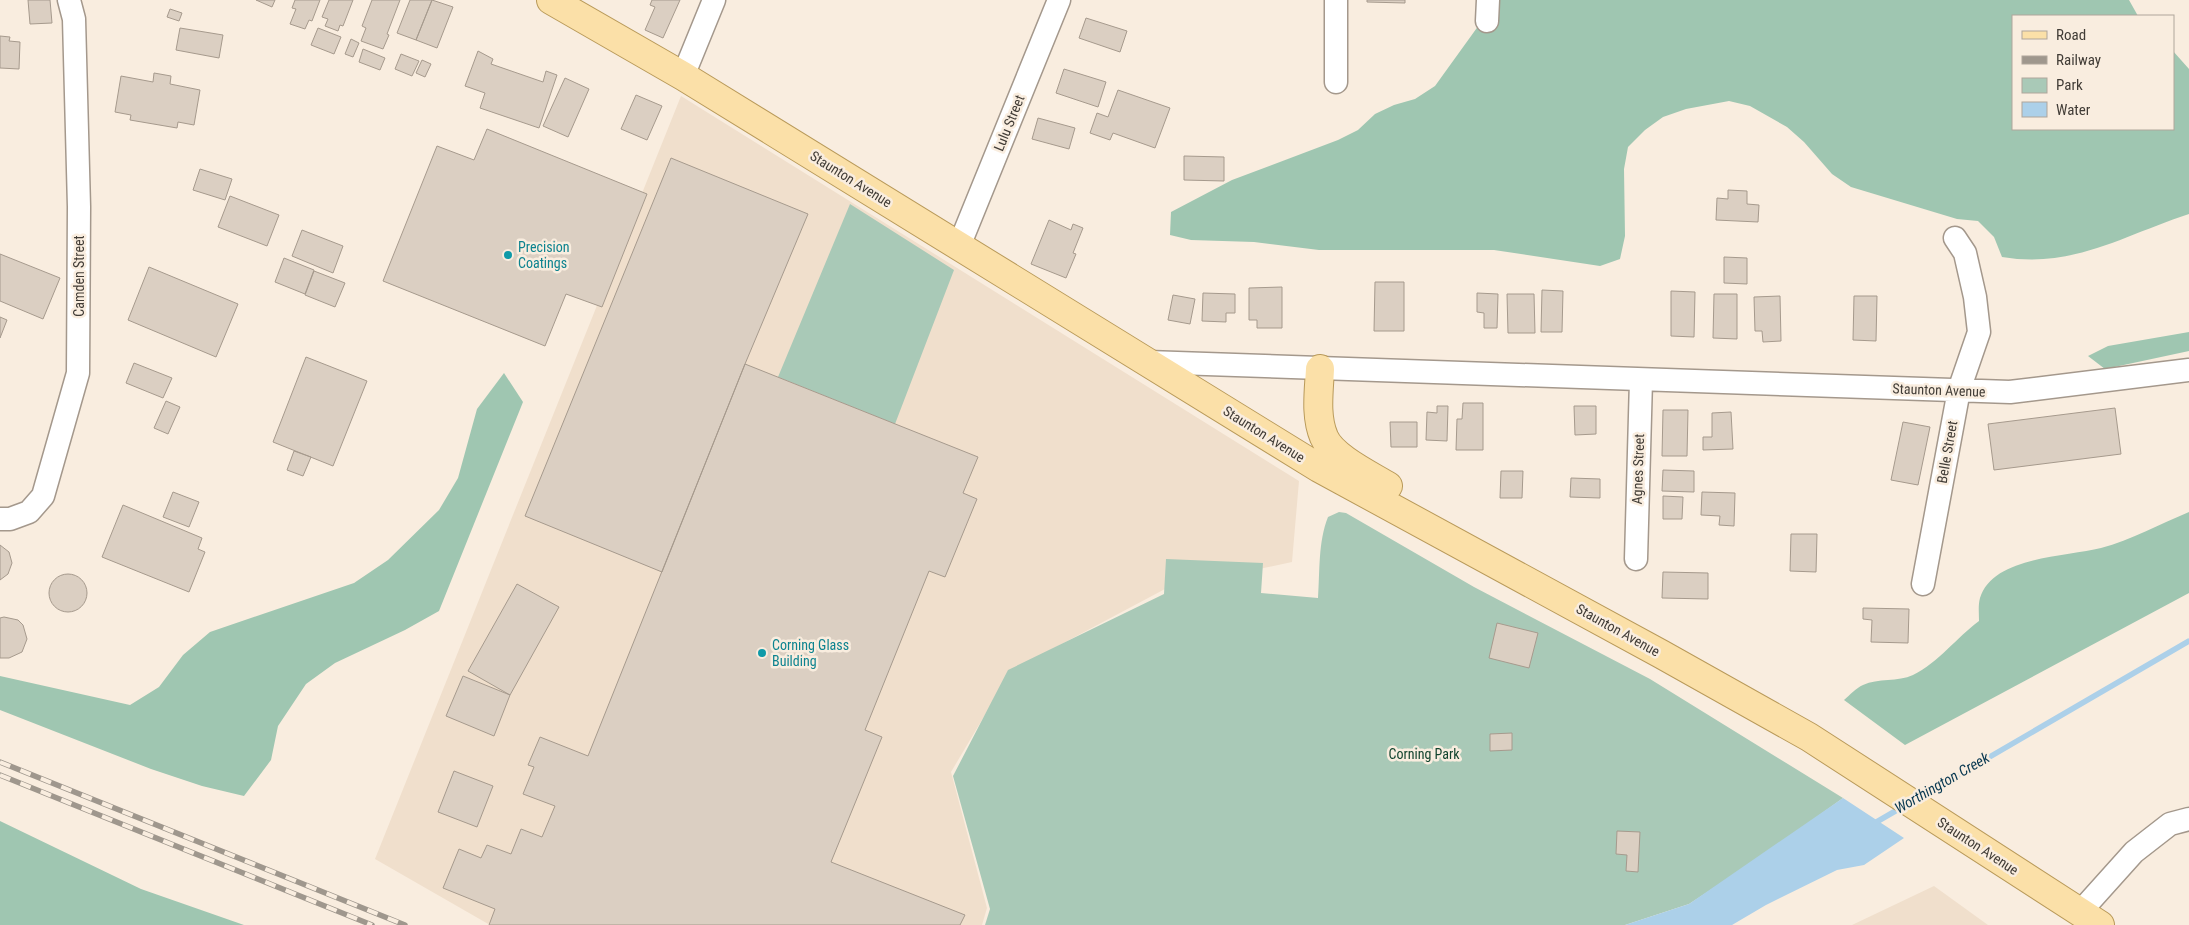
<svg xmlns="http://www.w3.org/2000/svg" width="2189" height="925" viewBox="0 0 2189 925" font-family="'Roboto Condensed',sans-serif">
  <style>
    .built { fill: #f0dfcc }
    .green { fill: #a9c9b7 }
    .forest { fill: #9fc6b1 }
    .water { fill: #acd0e9 }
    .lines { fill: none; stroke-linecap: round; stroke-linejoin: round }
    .stream { stroke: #acd0e9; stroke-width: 5.5 }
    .building { fill: #dbcfc2; stroke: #a69a8d }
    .minor-casing { stroke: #a4988c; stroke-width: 25 }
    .primary-casing { stroke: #b99a5a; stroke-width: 30 }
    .minor { stroke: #fff; stroke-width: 22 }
    .primary { stroke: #fbe0a8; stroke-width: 28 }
    .rail-casing { stroke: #9f978d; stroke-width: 5.5 }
    .rail { stroke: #f9eddf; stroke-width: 4; stroke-dasharray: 11; stroke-linecap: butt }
    .culture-dot { fill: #0f9aa8; stroke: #f9eddf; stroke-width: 2 }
    .labels { text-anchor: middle; stroke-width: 5; stroke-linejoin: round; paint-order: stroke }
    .street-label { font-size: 14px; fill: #413c36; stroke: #f9eddf }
    .culture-label { font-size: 14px; fill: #0d838f; stroke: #f9eddf; text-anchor: start }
    .park-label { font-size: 14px; fill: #12442e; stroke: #f9eddf }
    .water-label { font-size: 15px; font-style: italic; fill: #073750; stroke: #f9eddf }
  </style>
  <rect width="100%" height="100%" fill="#f9eddf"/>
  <path class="built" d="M681,96l618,385 -7,81 -127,27 -154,82 -60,101 36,136 -5,17h-492l-115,-66z
    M1934,886l54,39h-136z"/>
  <path class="green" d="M850,204l104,66 -59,154 -117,-47z
    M1339,512l7,1 128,74 176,92 193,119 -79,57 -75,49 -64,21h-640l5,-16 -37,-133 55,-106 156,-76 2,-35 97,4 -2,30 57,5c2,-27 0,-56 10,-81z"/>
  <path class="forest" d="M1497,0h632l9,16h-125v113h160v-78l16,18v145c-65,21 -116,55 -187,43l-8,-20 -16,-16 -21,-2 -106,-32 -19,-13 -28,-32 -17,-15 -37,-21 -21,-5 -43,8 -23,8 -18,13 -17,17 -4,22 1,67 -5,23 -20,7 -106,-16h-175l-65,-8 -63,-2 -21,-5 1,-23 61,-32 106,-40 20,-10 17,-16 19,-9 21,-6 20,-13z
    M2189,332v19l-84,18 -17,-13 20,-10z
    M504,373l19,29 -84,209 -34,19 -70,33 -29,21 -28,42 -7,34 -27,36 -42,-10 -51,-17 -151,-59v-34l130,29 29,-18 24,-32 27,-23 144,-49 34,-23 51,-50 19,-32 19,-69z
    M2189,512v81l-284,152 -61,-45c6,-5 12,-12 19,-15 15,-7 35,-3 50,-10 26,-13 43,-37 66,-54 0,-7 -1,-16 1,-23 13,-42 86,-41 121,-50 30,-8 59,-24 88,-36z
    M0,821l141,68 103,36h-244z"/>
  <path class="water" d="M1843,798l61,40 -40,27 -27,5 -71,35 -34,20h-107l64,-21z"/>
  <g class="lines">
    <path class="stream" d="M1919,798l270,-157
      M1873,824l31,-18"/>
  </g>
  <path class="building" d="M28,0h22l2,23 -22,1z
    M256,0h19l-3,7z
    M295,0h25l-8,21 -3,-1 -4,9 -15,-5 6,-15 -4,-1z
    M329,0h24l-10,26 -3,-1 -2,6 -13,-5 3,-7 -6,-2z
    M372,0h28l-13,34 2,1 -6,14 -22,-8 5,-13 -4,-2z
    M410,0h22l-16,40 -19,-7z
    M432,0l21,7 -16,41 -21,-8z
    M652,0h28l-17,38 -18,-8 10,-23 -5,-2z
    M1367,0h38v3l-38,-1z
    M170,9l12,4 -3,8 -12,-4z
    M1086,18l41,13 -7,21 -41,-14z
    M180,28l43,7 -4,23 -43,-8z
    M318,28l23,9 -7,17 -23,-9z
    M0,36l10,1 -1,4 11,1 -1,27 -19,-1z
    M351,39l8,4 -6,14 -8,-3z
    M363,49l22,9 -5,12 -21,-8z
    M478,51l15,8 -2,5 52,18 3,-11 11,4 -18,53 -59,-20 5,-15 -20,-7z
    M401,54l18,7 -7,15 -17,-7z
    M422,60l9,4 -6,13 -9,-4z
    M1064,69l42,13 -8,25 -42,-14z
    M154,73l17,3 -1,8 30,6 -6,35 -16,-3 -1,6 -47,-8 1,-5 -16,-3 6,-36 32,6z
    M565,78l24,11 -21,48 -25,-11z
    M1118,90l52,18 -15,40 -42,-15 -3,7 -20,-7 7,-20 11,4z
    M636,95l26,11 -15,34 -26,-11z
    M1038,118l37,10 -6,21 -37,-10z
    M487,129l160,65 -45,113 -36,-13 -21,52 -162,-65 54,-135 37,14z
    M1184,156l40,1v24l-40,-1z
    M671,158l137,56 -63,150 -83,208 -137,-56z
    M200,169l32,10 -7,21 -32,-10z
    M1728,190l19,1v13l12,1 -1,17 -42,-2 1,-22 11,1z
    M230,196l49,19 -12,31 -49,-19z
    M1049,220l22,10 2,-6 10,4 -10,25 3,1 -10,24 -35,-14z
    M302,230l41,16 -10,27 -41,-17z
    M0,254l60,24 -17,41 -43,-18z
    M1724,257l23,1v26l-23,-1z
    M284,258l30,12 -9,24 -30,-12z
    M149,267l89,37 -22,53 -88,-37z
    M314,271l31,12 -10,24 -30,-12z
    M1375,282h29v49h-30z
    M1282,287v41h-25v-8h-8v-32z
    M1542,290l21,1 -1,41h-21z
    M1671,291l24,1 -1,45 -23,-1z
    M1203,293l32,1v19h-9v9l-24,-1z
    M1477,293l21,1 -1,34h-13v-15l-7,-1z
    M1507,294h27l1,39h-27z
    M1714,294h23v45l-24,-1z
    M1173,295l22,4 -5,25 -22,-4z
    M1780,296l1,45 -18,1 -1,-11h-7l-1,-34z
    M1854,296h23l-1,45 -23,-1z
    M0,317l7,3 -7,18z
    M306,357l61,24 -34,85 -60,-24z
    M134,363l38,15 -9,20 -37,-15z
    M745,364l233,93 -15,36 14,6 -32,78 -16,-6 -64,159 17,7 -51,125 134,53 -5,10h-471l6,-16 -52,-21 16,-39 22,9 6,-13 24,9 10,-25 21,8 13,-31 -32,-12 11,-27 -6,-2 12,-28 48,19z
    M166,401l14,6 -12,27 -14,-6z
    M1463,403h20v47h-27l1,-31h5z
    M1437,406h11l-1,35 -21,-1 1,-28 10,1z
    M1574,406h22v28l-21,1z
    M2115,408l6,46 -127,16 -6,-46z
    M1663,410h25l-1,46h-25z
    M1731,412l2,37 -30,1v-13h9v-24z
    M1390,422h27v25h-26z
    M1903,422l27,5 -12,58 -27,-5z
    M294,451l17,6 -8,19 -16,-6z
    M1663,470l31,1v21l-32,-1z
    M1501,471h22l-1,27h-22z
    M1571,478l29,1v19l-30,-1z
    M173,492l26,10 -10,25 -26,-10z
    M1702,492l33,1 -1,33 -15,-1 1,-9 -19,-1z
    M1663,496l20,1 -1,22h-19z
    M123,505l79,33 -4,11 7,3 -16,40 -87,-35z
    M1791,534h26l-1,38 -26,-1z
    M0,545l9,7 3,11 -4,11 -8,6z
    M1663,572l45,1v26l-46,-1z
    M49 593a19 19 0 1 1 38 0a19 19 0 1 1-38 0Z
    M517,584l42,23 -49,88 -42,-24z
    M1863,608l46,1 -1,34 -37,-1 1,-22 -9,-1z
    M4,617l14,3 5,5 4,14 -5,13 -13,6h-9v-40z
    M1497,623l41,10 -9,35 -40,-10z
    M463,676l47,19 -16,41 -48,-20z
    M1512,733v17l-22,1v-17z
    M454,771l39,15 -16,41 -39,-15z
    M1617,831l23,1 -2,40 -12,-1 1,-16 -11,-1z"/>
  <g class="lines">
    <g class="minor-casing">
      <path id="minor" d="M1487,21l1,-21
        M683,76l31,-76
        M1336,82v-82
        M959,246l100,-246
        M1148,362l862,30 179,-22
        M0,519h10l19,-7 14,-16 35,-123 1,-166 -5,-188 -5,-19
        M1636,559l5,-179
        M1923,584l36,-194 20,-58 -4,-35 -10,-44 -10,-15
        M2081,911l53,-59 36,-28 19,-5"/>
    </g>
    <g class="primary-casing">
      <path id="primary" d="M551,0l132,76 636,392 342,186 148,83 291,188
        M1320,369c-1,22 -5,47 4,68 8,20 46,38 64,49"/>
    </g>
    <use href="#minor" class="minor"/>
    <use href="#primary" class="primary"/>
    <g class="rail-casing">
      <path id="rail" d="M0,762l405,163
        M0,775l372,150"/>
    </g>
    <use href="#rail" class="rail"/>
  </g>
  <g class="culture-dot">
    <circle cx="508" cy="255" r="5"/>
    <circle cx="762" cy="653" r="5"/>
  </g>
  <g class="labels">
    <g class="street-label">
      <text transform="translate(1009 123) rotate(-68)" y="5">Lulu Street</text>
      <text transform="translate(851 179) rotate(32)" y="5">Staunton Avenue</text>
      <text transform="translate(79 276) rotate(-90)" y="5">Camden Street</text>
      <text transform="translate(1939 390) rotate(2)" y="5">Staunton Avenue</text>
      <text transform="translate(1264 434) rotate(32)" y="5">Staunton Avenue</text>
      <text transform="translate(1947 452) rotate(-80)" y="5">Belle Street</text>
      <text transform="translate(1638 469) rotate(-88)" y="5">Agnes Street</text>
      <text transform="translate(1618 630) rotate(29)" y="5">Staunton Avenue</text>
      <text transform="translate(1978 846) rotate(33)" y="5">Staunton Avenue</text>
    </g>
    <g class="culture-label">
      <text x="518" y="252">Precision<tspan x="518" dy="16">Coatings</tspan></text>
      <text x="772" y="650">Corning Glass<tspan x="772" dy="16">Building</tspan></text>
    </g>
    <g class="park-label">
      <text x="1424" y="759">Corning Park</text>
    </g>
    <g class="water-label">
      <text transform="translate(1942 783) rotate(-30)" y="5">Worthington Creek</text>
    </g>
  </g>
  <rect x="2012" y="15" width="162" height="115" fill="#f9eddf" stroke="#afa69b"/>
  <rect x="2022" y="31" width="25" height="8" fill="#fbe0a8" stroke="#afa69b"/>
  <text x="2056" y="40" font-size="15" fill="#413c36">Road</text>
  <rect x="2022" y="56" width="25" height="8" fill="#9f978d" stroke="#afa69b"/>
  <text x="2056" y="65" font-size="15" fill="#413c36">Railway</text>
  <rect x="2022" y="78" width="25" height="15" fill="#a9c9b7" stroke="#afa69b"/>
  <text x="2056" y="90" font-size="15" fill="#413c36">Park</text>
  <rect x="2022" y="102" width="25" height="15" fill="#acd0e9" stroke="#afa69b"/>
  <text x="2056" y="115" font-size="15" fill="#413c36">Water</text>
</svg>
